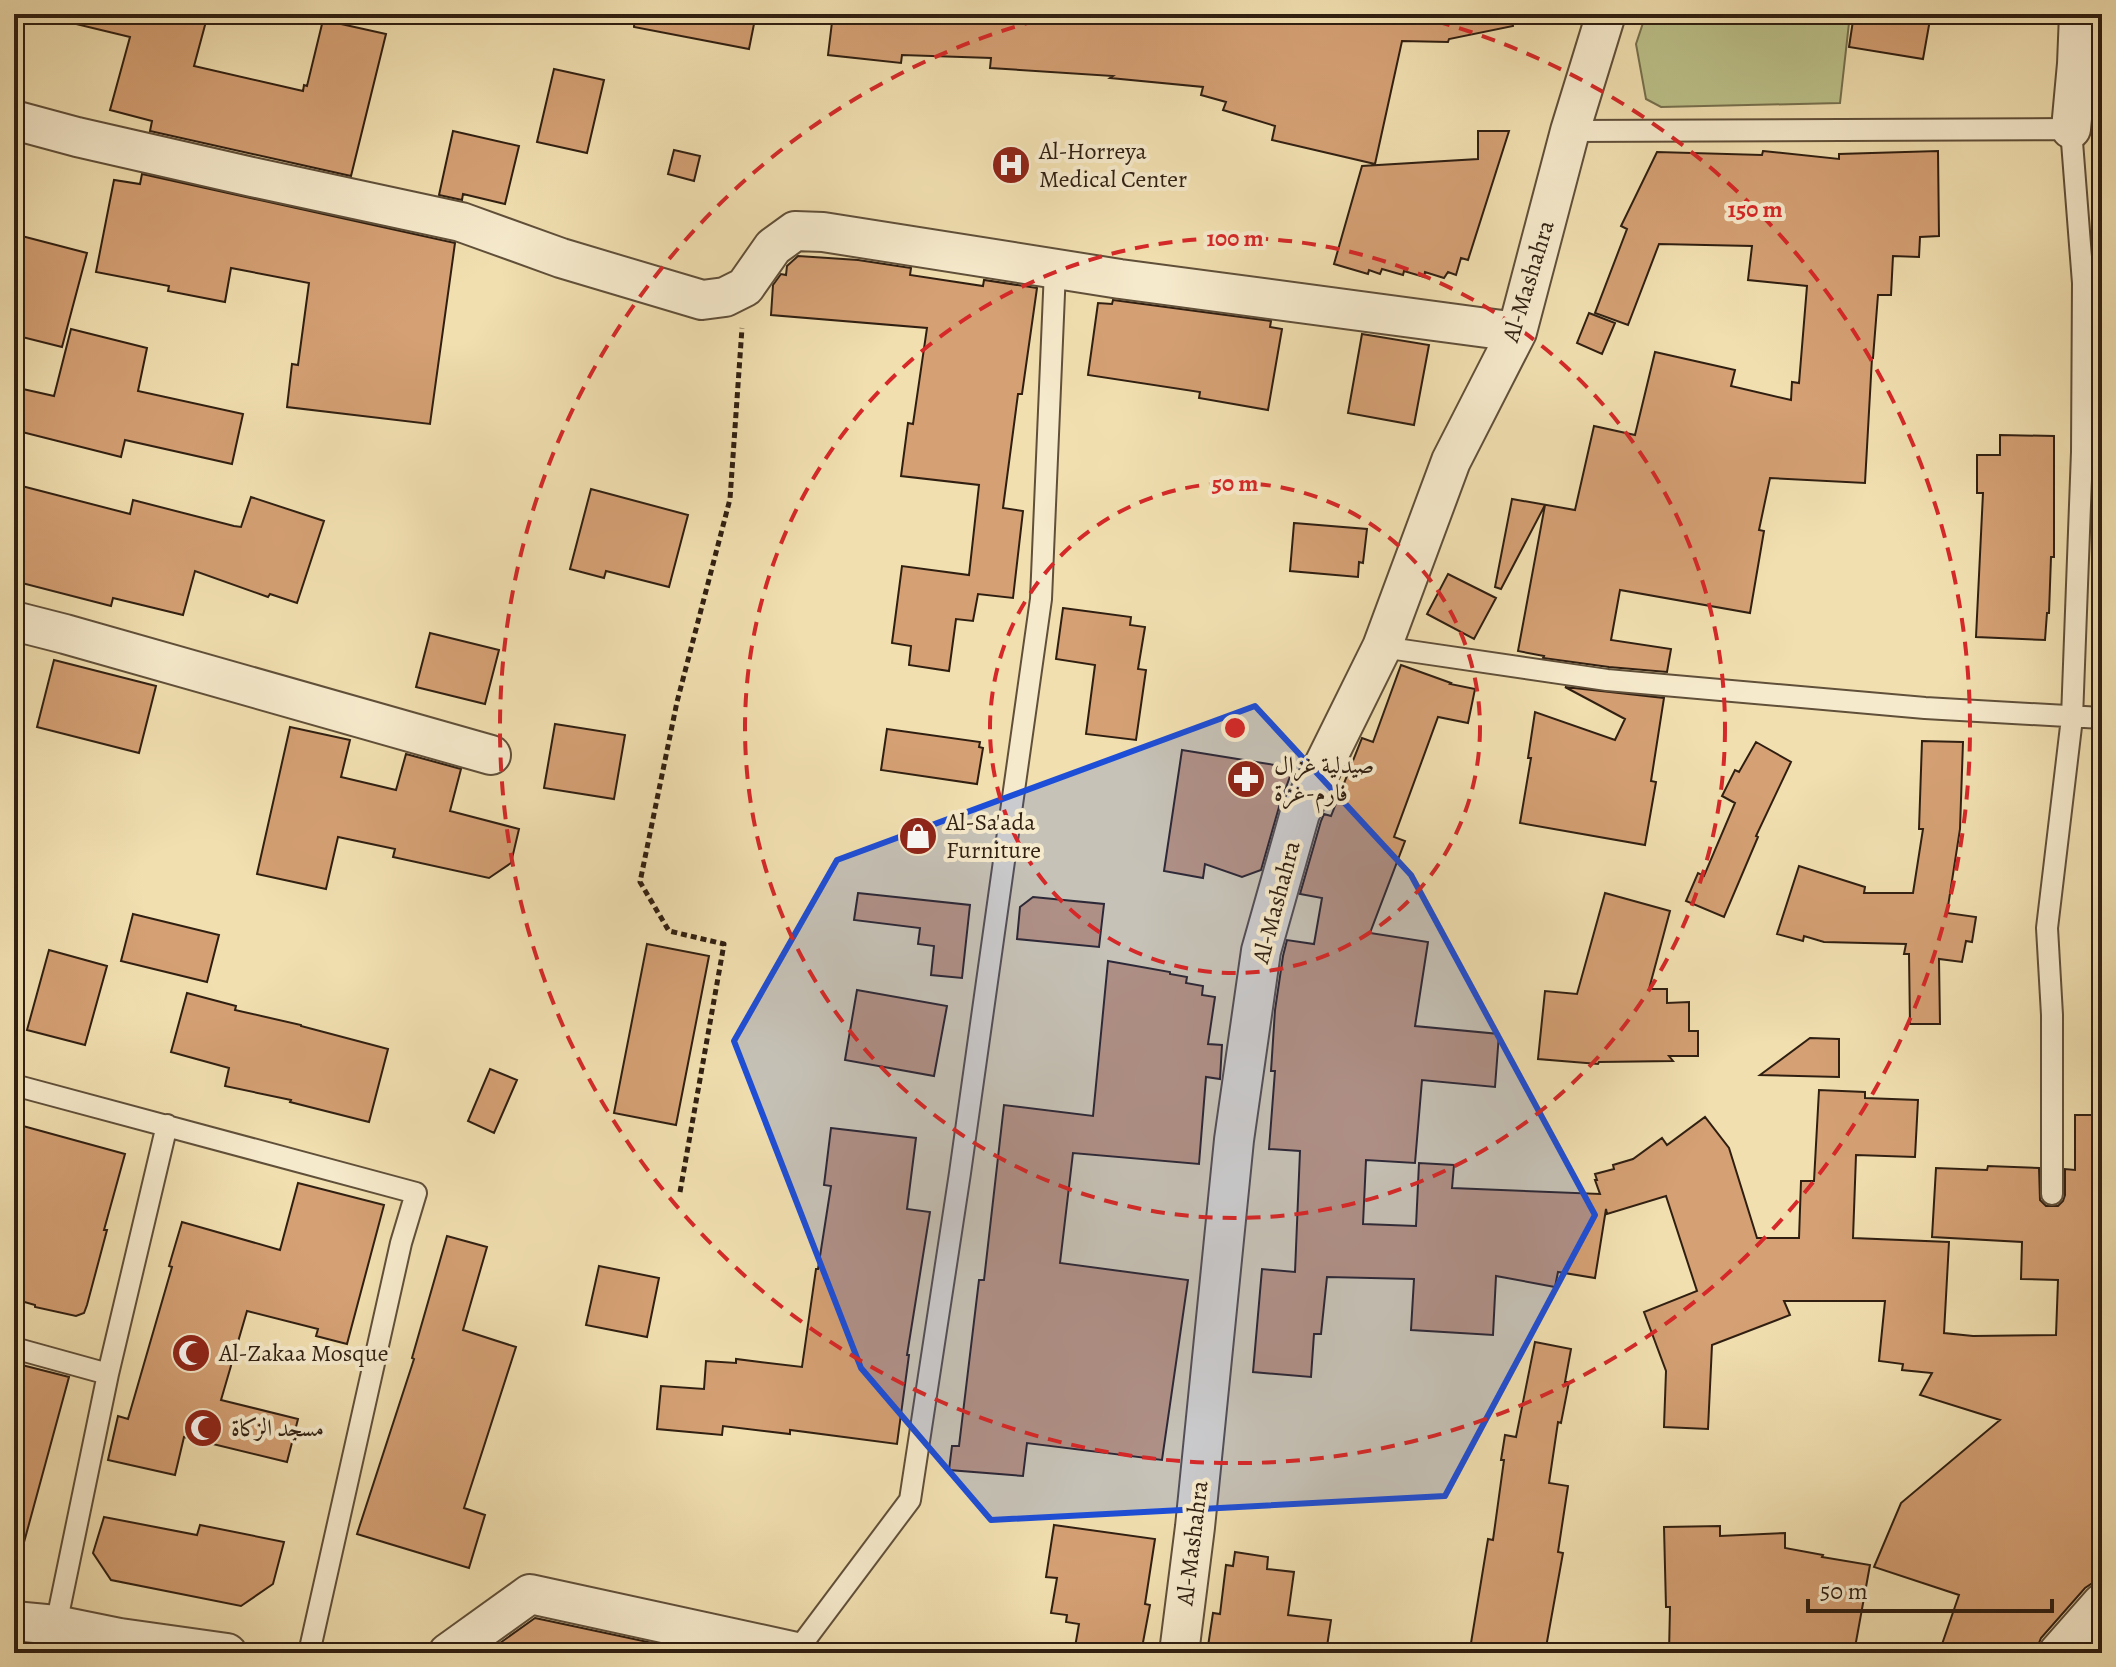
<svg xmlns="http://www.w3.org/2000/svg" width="2116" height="1667" viewBox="0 0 2116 1667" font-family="Alegreya,Amiri,serif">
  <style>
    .green { fill: #bcc18a; stroke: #76704e; stroke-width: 2 }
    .building { fill: #d4a074; stroke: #301f11; stroke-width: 2 }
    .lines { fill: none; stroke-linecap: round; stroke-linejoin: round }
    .service-casing { stroke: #604f39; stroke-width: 24 }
    .minor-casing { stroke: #604f39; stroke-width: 42 }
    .path { stroke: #301f11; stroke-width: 5; stroke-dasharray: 6 4; stroke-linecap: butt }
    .service { stroke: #f6eacc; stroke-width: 20 }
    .minor { stroke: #f6eacc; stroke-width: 38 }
    .marked { fill: #1d4ed8; fill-opacity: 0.2; stroke: #1d4ed8; stroke-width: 6; stroke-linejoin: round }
    .ring { fill: none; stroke: #d62828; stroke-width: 4; stroke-dasharray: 14 10 }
    .labels { text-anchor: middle; stroke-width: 8; stroke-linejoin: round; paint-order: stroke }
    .poi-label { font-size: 24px; fill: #301f11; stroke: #f6eacc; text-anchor: start }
    .street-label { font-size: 24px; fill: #301f11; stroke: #f6eacc }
    .centre { fill: #d62828; stroke: #f6eacc; stroke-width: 4 }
    .ring-label { font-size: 24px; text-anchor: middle; font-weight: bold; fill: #d62828; stroke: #f6eacc; stroke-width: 8; stroke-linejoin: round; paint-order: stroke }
  </style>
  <rect width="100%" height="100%" fill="#f1dfb0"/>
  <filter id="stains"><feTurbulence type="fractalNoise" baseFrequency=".0025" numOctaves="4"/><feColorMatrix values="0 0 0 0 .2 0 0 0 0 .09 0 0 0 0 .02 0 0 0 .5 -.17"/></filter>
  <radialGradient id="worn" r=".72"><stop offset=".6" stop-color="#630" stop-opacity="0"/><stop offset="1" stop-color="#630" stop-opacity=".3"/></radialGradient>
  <path class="green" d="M1646,14h204l-10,89 -179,4 -15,-8 -10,-55z"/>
  <path class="building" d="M77,14h131l-14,52 109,25 1,-6 3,1 16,-66 63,14 -35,142 -201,-45 2,-10 -42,-11 20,-73 -54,-13z
    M635,14h121l-7,35 -115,-22z
    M833,14h679l1,12 -64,13 -1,3 -46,-1 -27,123 -103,-24 3,-14 -52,-16 3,-8 -25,-7 2,-8 -93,-9 3,-2 -123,-8 1,-10 -89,-3 -1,8 -73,-8z
    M1854,14h77l-8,45 -74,-12z
    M554,69l50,11 -17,73 -50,-11z
    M453,131l66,15 -14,58 -42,-10 -1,6 -23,-5z
    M1478,131h31l-41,129 -7,-2 -5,17 -8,-3 -4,6 -19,-6 -1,5 -20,-6 -1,4 -21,-6 -2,5 -11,-4 -1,4 -34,-10 28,-98 116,-7z
    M674,150l26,6 -6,25 -26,-7z
    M1763,151l76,8v-5l99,-3 1,85 -19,1 -1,20 -26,-1 -2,39h-13l-5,63h-1l-7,125 -95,-5 -11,52 5,1 -14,82 -130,-23 -9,50 60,9 -4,23 -58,-5 -66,-9 1,-2 -26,-5 27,-146 -44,84 -6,-2 17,-88 63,11 19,-84 41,9 20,-83 80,18 -4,16 60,14 1,-18 7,1 8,-97 -59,-6 4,-34 -93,-2 -31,81 -33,-12 32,-84 -6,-3 36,-74 105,3z
    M142,174l313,69 -25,181 -143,-17 5,-43 6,1 11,-82 -78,-15 -6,34 -57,-11 1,-5 -73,-14 18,-92 26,4z
    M14,234l73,19 -25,94 -48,-12z
    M798,256l60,4 53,8 -1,7 73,11 1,-6 53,8 -15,106h-4l-15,114 20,3 -10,87 -35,-4 -5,27 -17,-2 -7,52 -40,-6 2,-19 -19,-3 10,-77 67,9 10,-90 -78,-9 7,-53 5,1 14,-96 -156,-13 2,-30 8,-11 5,1 1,-9z
    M1113,300l158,21 -1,6 12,2 -14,81 -69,-12 1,-6 -112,-17 10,-72 14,1z
    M1589,313l26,10 -13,31 -25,-11z
    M71,329l76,19 -9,43 105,23 -11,50 -107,-24 -4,17 -107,-27v-43l40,9z
    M1362,334l67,11 -15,80 -66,-12z
    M2000,435l54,1v121h-3l-2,56h-2l-2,27 -69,-3 7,-144h-6v-38h23z
    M14,484l116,30 3,-14 101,26 7,1 10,-30 73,24 -27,82 -27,-9 -2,3 -73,-26 -12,44 -70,-17 -2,8 -97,-25z
    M591,489l97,26 -19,72 -63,-16 -2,7 -34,-9z
    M1294,523l73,6 -4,34 -4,-1 -1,15 -68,-6z
    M1448,574l48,24 -22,41 -47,-25z
    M1063,608l68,9 -1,8 15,2 -7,42 8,1 -10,70 -50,-6 9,-69 -39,-6z
    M430,633l69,17 -14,54 -69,-17z
    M54,660l102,26 -17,67 -102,-26z
    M1401,665l50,18 -1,1 25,5 -7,34 -30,-6 -44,120 11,4 -35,92 58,9 -13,84 84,8 -4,53 -73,-7 -7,83 -49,-3 -3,64 53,2 3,-63 35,2 -2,23 148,6 -5,-14h2l-2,-6 19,-5 -1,-4 20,-6 29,-21 5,7 38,-28 24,31 28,90h42l2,-57h13l5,-91 46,2v6l53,2 -3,57 -59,-2 -3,83 96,4 -5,91 29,3 83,-1 2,-55 -37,-1 1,-37 -90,-5 4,-69 51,2 1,-4 51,2 1,32 6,6h12l5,-5 2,-6v-26l10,1v-55h27v397l-6,38 6,5v27h-8l-9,6 -44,50 -4,10v5h-98l20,-58 -85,-28 27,-64 99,-83 -80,-25 12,-22 -30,-3 1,-6 -24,-3 6,-60h-101l6,14 -78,30 -4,84 -44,-2 2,-56 -22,-59 53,-21 -31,-95 -59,18 -1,-5 -11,69 -37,-6 -3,15 -59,-11 -3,59 -82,-5 3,-51 -87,-2 -6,57h-7l-3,43 -58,-5 9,-103 33,3 5,-121 -31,-2 6,-78h-4l4,-61 8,-54 4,-16 27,4 8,-46 -22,-4 21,-73 3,-7 7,2 31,-78 11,4z
    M1565,687l99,11 -13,83 5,1 -11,63 -125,-22 11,-65h-3l7,-46 80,28 10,-21z
    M555,724l70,11 -11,64 -70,-11z
    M290,727l60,13 -9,37 55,13 10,-36 55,15 -11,42 69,18 -8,34 -22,15 -96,-21 2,-8 -57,-12 -12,52 -69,-15z
    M887,729l93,13 -1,5 4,1 -6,36 -96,-14z
    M1922,741l41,1 -3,87 -13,84 29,4 -4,25 -6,-1 -4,21 -23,-3 1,65h-30l-1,-70h-5l2,-10 -82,-2 -20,-6 -1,5 -26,-7 22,-68 66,21 -1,6h49l10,-64h-4z
    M1756,742l35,20 -35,74 2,1 -34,80 -38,-16 12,-28 6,3 31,-73 -13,-7 13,-26 4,2z
    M1182,750l111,18 -14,39 -18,63 -19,7 -37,-13 -2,14 -39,-7z
    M858,893l112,12 -8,73 -31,-3 3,-29 -16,-2 2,-16 -66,-8z
    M1605,893l65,18 -21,78h18v14l22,-1v29h9v25h-29l4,5 -74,1 -1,2 -60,-5 7,-68 32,3z
    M1033,897l71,7 -5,43 -82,-8 3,-32z
    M133,914l86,21 -12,47 -86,-21z
    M647,944l62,12 -33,169 -62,-12z
    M49,950l58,16 -22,79 -58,-15z
    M1108,961l62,11v2l17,3 -1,6 17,3 -1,9 13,2 -7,47 14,1 -2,34 -14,-2 -7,87 -126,-11 -13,110 128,17 -26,180 -135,-17 -4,33 -74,-6 3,-24h7l20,-166h5l20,-175 89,11z
    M857,990l90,16 -13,70 -89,-16z
    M187,993l49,13 -1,4 66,15v1l87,23 -19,73 -79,-20 1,-2 -66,-14 4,-18 -58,-16z
    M1810,1038l29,1v38l-79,-2z
    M490,1069l27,11 -23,53 -26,-12z
    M23,1126l102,28 -21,76h3l-20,75 -3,8 -8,3 -41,-9v-2l-21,-6v-139z
    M831,1128l85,10 -9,71 23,3 -23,143h2l-12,89 -107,-14v4l-67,-8 -1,9 -65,-6 4,-43 43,3 2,-28 30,2v-4l66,8 14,-98h2l13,-83 -7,-1z
    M298,1183l86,22 -37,139 -31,-8 2,-7 -71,-18 -26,89 77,19 -11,43 -103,-25 -9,38 -67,-15 10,-44 10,3 44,-152 -3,-1 13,-44 98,28z
    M447,1236l40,11 -24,83 53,17 -52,161 21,7 -16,53 -112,-34 57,-175 -2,-1z
    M599,1266l60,12 -12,59 -61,-12z
    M1535,1342l36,7 -6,33h4l-8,41 -3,-1 -9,61 19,3 -10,66 5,1 -18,100h-17l-57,-10 17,-104 5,1 11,-80h-3l4,-25 11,2z
    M14,1363l55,14 -46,169 -9,-1z
    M104,1517l93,18 3,-10 84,17 -11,42 -32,22 -130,-26 -18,-27z
    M1054,1525l101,14 -10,65 5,1 -9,48h-67l5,-29 -13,-2 1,-7 -16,-2 6,-35 -11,-1z
    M1720,1526v10l65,-3v15l38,7 -1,2 48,8 -16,88h-185l1,-46h-4l-2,-80z
    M1235,1552l33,5 -1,12 27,3 -6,43 43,5 -5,33h-119l6,-40 7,1 6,-49 7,1z
    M535,1618l127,27 -1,8h-175z"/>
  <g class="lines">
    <g class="service-casing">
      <path id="service" d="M1570,131l501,-2 12,154 -1,169 -10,266 -25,210 5,87v179
        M1382,647l225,33 318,28 177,10
        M14,1085l402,108 -15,50 -92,410
        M14,1348l94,26
        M56,1625l52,-251 59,-249
        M796,1652l114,-152 50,-327 81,-574 14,-329"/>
    </g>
    <g class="minor-casing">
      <path id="minor" d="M14,120l63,17 175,40 209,45 100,36 141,42 23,-3 20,-10 28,-40 22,-16 28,1 297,47 397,53
        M2071,129l6,-65 2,-50
        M14,621l51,13 426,121
        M14,1621l42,4 64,13 107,15
        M448,1653l82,-59 271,59
        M1179,1653l16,-126 39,-387 27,-189 39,-138 82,-166 69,-186 66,-129 53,-201 36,-117
        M2058,1653l44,-50"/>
    </g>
    <path class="path" d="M680,1192l44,-248 -55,-13 -29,-49 37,-180 53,-203 12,-171"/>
    <use href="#service" class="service"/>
    <use href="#minor" class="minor"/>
  </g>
  <path class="marked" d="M1255,706l156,169 184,340 -150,281 -454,24 -130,-152 -127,-327 103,-181z"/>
  <g class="ring">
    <circle cx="1235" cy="728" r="245"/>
    <circle cx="1235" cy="728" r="490"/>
    <path d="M1413 15A735 735 0 1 1 1057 15"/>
  </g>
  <defs>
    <g id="hospital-disc" transform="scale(2)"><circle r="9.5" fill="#8f2418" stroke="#f6eacc"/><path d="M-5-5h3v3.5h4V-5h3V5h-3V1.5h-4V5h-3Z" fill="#fff"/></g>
    <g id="pharmacy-disc" transform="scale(2)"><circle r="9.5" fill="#8f2418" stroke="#f6eacc"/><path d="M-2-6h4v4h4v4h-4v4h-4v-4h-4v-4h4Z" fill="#fff"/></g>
    <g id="shop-disc" transform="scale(2)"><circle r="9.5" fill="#8f2418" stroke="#f6eacc"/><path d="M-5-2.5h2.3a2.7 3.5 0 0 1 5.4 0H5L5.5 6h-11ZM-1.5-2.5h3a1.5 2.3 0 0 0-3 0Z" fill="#fff"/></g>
    <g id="mosque-disc" transform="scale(2)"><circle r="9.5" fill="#8f2418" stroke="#f6eacc"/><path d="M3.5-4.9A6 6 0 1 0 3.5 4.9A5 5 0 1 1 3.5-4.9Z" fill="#fff"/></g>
  </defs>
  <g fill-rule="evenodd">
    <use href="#hospital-disc" x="1011" y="165"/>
    <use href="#pharmacy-disc" x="1246" y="779"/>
    <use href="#shop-disc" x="918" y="836"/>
    <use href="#mosque-disc" x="191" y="1353"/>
    <use href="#mosque-disc" x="203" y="1428"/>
  </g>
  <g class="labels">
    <g class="poi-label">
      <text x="1039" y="159">Al-Horreya<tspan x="1039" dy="28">Medical Center</tspan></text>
      <text x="1274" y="773">صيدلية غزال<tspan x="1274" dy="28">فارم-غزة</tspan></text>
      <text x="946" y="830">Al-Sa'ada<tspan x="946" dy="28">Furniture</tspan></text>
      <text x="219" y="1361">Al-Zakaa Mosque</text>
      <text x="231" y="1436">مسجد الزكاة</text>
    </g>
    <g class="street-label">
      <text transform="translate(1528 281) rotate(-73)" y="8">Al-Mashahra</text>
      <text transform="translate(1276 902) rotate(-75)" y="8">Al-Mashahra</text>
      <text transform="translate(1192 1543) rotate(-83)" y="8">Al-Mashahra</text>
    </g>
  </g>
  <circle cx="1235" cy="728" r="12" class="centre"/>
  <g class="ring-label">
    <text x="1755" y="217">150 m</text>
    <text x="1235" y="246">100 m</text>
    <text x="1235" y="491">50 m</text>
  </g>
  <rect width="2116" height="1667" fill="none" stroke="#f1dfb0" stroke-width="48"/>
  <rect x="16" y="16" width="2084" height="1635" fill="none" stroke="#301f11" stroke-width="4"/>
  <rect x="24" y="24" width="2068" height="1619" fill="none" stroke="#301f11" stroke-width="2"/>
  <path d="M1808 1599v12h244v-12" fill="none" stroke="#301f11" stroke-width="4"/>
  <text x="1820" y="1599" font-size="24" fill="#301f11" stroke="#f6eacc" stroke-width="6" paint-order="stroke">50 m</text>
  <rect width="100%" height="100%" filter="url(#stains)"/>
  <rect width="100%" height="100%" fill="url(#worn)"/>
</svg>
